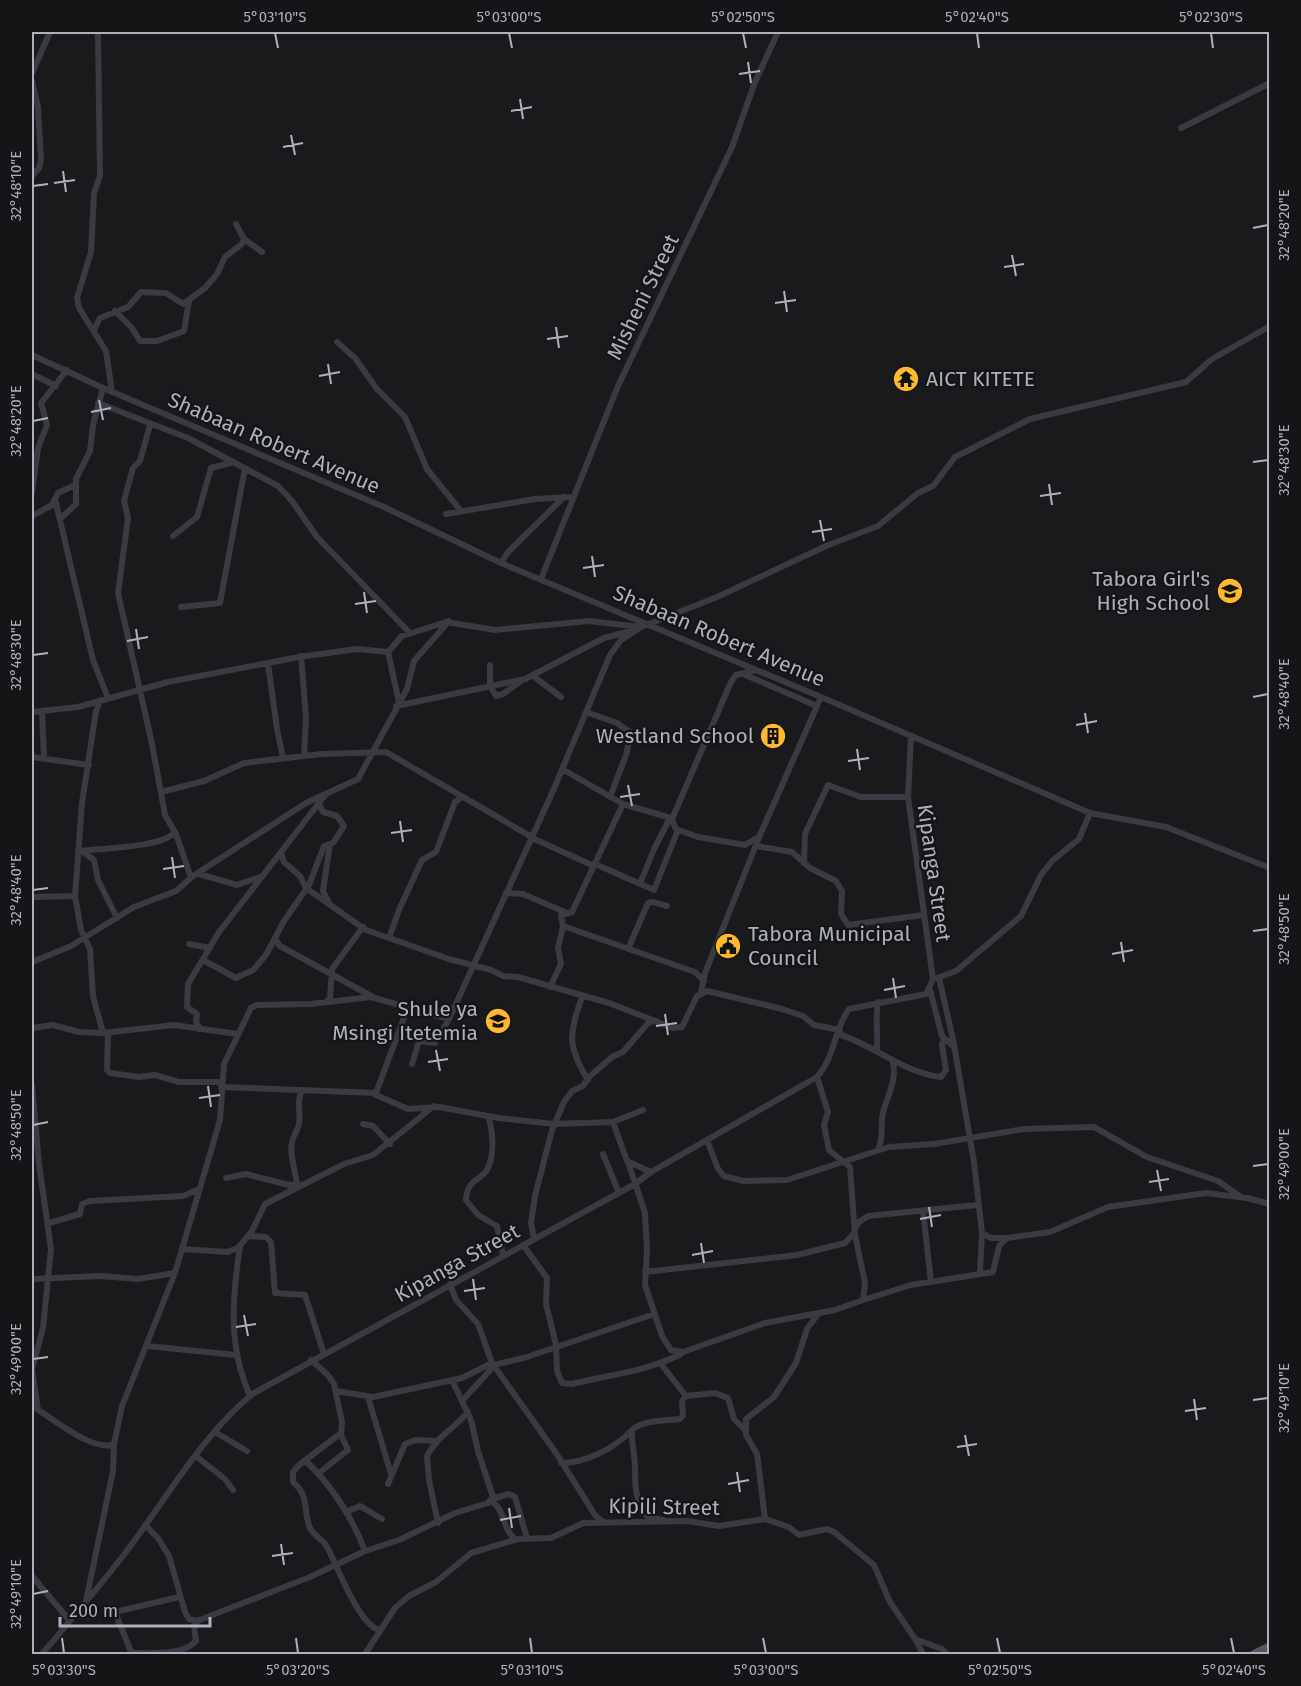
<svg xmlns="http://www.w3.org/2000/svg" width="1301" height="1686" viewBox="0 0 1301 1686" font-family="'Fira Sans',sans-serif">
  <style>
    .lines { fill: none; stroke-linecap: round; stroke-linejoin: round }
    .minor { stroke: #3a3b42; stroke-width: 6 }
    .major { stroke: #565861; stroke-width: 8 }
    .ticks { fill: none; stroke: #abb1bd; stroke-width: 2 }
    .labels { text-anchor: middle; stroke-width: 4.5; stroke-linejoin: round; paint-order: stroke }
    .street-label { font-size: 21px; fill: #abb1bd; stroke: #151517 }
    .poi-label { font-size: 21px; fill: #abb1bd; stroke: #151517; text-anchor: end }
    .neatline { fill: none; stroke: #abb1bd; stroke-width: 2 }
    .ticks-label { font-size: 15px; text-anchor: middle; fill: #abb1bd }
  </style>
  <rect width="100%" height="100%" fill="#1a1a1c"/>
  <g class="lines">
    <path class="minor" d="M98,32l2,144 -6,17 -3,59 -14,46 2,10 27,43 6,41
      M32,73l18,-41
      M32,81l6,26 3,53 -2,8 -7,8
      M1181,128l89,-45
      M236,224l8,15 18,13
      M115,311l17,17 8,13h17l27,-10 5,-30
      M94,330l6,-12 28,-11 13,-15 25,1 17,11 22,-16 12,-14 8,-17 17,-13 2,-5
      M337,342l18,16 22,31 28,28 22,52 34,42
      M32,355l71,33 281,119 117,56 320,134 269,116 76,14 104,41
      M32,374l24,12
      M98,403l90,35 90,48 14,15 25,36 93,96
      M150,425l-10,36 -7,7 -9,33 4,17 -10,75 34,151 13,71 11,19 15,44
      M32,493l6,-45 9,-23 -6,-22 26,-33
      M55,499l38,161 15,38
      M446,514l89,-15 37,-2
      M32,516l20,-11 6,-12 17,-8
      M60,519l16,-15v-25l14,-28 3,-26 10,-37
      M173,536l24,-19 14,-49 23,-6
      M501,563l7,-11 56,-55
      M541,579l77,-193 114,-239 23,-65 23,-50
      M181,607l39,-4 25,-135
      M388,652l11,50
      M301,656l5,62 -2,38
      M268,664l9,65 6,29
      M490,665v21l6,10 7,-2 18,-13
      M743,674l74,32
      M533,676l28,21
      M100,701l-4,10 -14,92 -7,93 6,34 9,19 3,47 10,37
      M396,706l129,-27 79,-41 27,-7
      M42,711l2,46
      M32,712l46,-5 90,-25 131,-25 58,-8 31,3 14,-16 44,-14 49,8 94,-9 52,6
      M586,712l31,11 14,10 -5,22 -16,42
      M32,757l57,8
      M562,769l61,35 48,14 5,11 22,8 47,8 15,-9
      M161,792l43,-11 40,-18 78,-9 64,-2 144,84
      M672,819l59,-137 5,-7 20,-5
      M530,837l64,29
      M756,846l36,6 18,16 26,13 6,10 -1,23 7,11 75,-10
      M80,851c21,-3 82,-3 95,-19
      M82,851l12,9 4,20 19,38
      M281,853l3,9 16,14 6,12 60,42 83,29 42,11 12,6 15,1 91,26 64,25 9,-1 15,-31 10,-5 75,18 21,7 11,9 26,5
      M804,863l1,-29 23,-49 33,12h47
      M595,864l59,26 24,-60
      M199,874l38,11 23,-8
      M640,884l14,-35 16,-31
      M506,893l17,1 44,19
      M32,897l43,-1
      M329,903l-6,-12 7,-47
      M563,926l132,46 9,9
      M389,938l10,-28 23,-50 14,-8 19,-50 7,-5
      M275,939l5,7 93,51
      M189,944l21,4
      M628,949l20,-46 5,-1 14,4
      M203,960l33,18 17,-8 13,-15 18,-34 25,-36 15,-39 9,-3 11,-17 -7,-10 -14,-4 -5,-10
      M32,962l39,-16 63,-39 42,-16 17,-15 113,-73 52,-24 49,-90 7,-28 35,-40
      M937,978l19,-7 65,-55 20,-41 11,-14 27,-22 11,-26
      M939,978l14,61 21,123 8,71 -2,39
      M550,987l11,-23 -3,-16 5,-22 -2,-11 11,-3 51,-108
      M930,990l12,46 12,11
      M701,992l4,-19 55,-138 61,-138
      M582,997c-13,37 -15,49 6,83
      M326,1002l4,-4 2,-29 31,-42
      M32,1028l21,-3 26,7 24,1 71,-8 63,9
      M200,1029l-4,-7 1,-8 -10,-7 1,-23 31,-52 107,-138
      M108,1032l-1,38 3,3 29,4 16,-2 24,7h42
      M838,1034c37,11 63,38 103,43l5,-7 -4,-25 2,-6
      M877,1051c1,-17 -2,-33 1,-49
      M412,1064l7,-23 16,2 14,-24
      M32,1085l7,79 12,85 -8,79 -11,41 6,41
      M221,1087l155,6 32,-86
      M374,1094l34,15 31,-2 60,11 55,6 59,-2 30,-12
      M488,1116c5,13 7,41 -1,54 -8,12 -20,9 -21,30l12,15 19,11 6,29
      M613,1122l14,39 24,11
      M363,1124l10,2 17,18
      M707,1140l11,29 6,7 19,5 44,-1 102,-33 45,-3 90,-15 70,-2 53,30 71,24 23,16
      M878,1150c6,-12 2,-24 5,-37 4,-17 14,-32 10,-50
      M603,1154l16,39
      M628,1162l17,51 2,37 -2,35 17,51 9,14 12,2 82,-29 70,-13 28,-10 2,-17 -10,-48 -5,-68 -21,-17 -5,-25 4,-13 -11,-35
      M226,1178l20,-4 43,11 9,-1
      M298,1188c-2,-13 -9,-34 -6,-46 1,-6 6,-12 7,-18 2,-11 -3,-23 3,-33
      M923,1211l8,71
      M49,1223l31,-9 2,-10 8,-3 93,-5 14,-6
      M855,1229l4,-7 9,-6 109,-11
      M982,1233l9,5h16
      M248,1236l18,1 5,5 4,51 30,2 19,59
      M534,1239l-3,-16 4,-27 17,-66 12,-28 8,-11 11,-5 6,-9 23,-20 11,-5 26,-30 7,-1
      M523,1245l24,33 -1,26 10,41 1,26 5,12 10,1c36,-9 76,-13 109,-30
      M240,1246c-8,53 -12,100 10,150
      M182,1249l45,3 11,-4 14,-17 13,-27 79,-40 29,-9 61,-49
      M645,1272l152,-17 48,-12 10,-11
      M32,1279l69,-3 37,3 37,-6
      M450,1284l6,16 22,24 14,39 64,90 39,62 9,8
      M863,1300l48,-15 82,-13 6,-26 8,-8 43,-6 58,-25 98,-14 41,5 23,6
      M147,1346l89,9
      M311,1360l17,15 6,9 8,38 -1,13 7,15 -29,23
      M661,1364l25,32 29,-3 13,5 6,21 11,11
      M494,1365l33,-8 127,-43
      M336,1391l37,6 89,-19 30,-15
      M368,1397l23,77
      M462,1401l32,-35
      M32,1406c19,11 61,47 82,38
      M215,1432l32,19
      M341,1433l-42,32 -6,7v10c18,16 9,27 17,46 3,7 12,11 16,17 10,17 33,82 54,85
      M197,1457l28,22 8,11
      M305,1460c26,25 47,57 60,91
      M561,1463c25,0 54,-15 71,-33
      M388,1484l17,-40 11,-4 20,1
      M492,1499l17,-5 6,3 12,41
      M491,1501c15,9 11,29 25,39
      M346,1512l14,-6 22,13
      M765,1519l-8,-65 -11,-19v-16l28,-22 22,-34 11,-34 11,-15
      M666,1521l-19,-5c-12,-18 -12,-28 -12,-49 0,-12 -4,-25 -3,-37 11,-10 33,-9 48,-11l3,-4 -1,-14 4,-5
      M438,1523l-9,-43 -2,-24c10,-20 28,-28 41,-44
      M145,1525l13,13 11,18 16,56 4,7 8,2 113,-44 55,-26 34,-11 56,-27 33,-10 5,-6 -15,-46 -7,-31 -19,-40
      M32,1576l37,44
      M86,1601l27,-130 1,-27 8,-38 53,-133 45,-153 4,-56 27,-56 6,-3 54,-1 60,-7 78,22 104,-228 57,-136 11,-15 20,-13 76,-30 109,-51 52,-20 40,-33 15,-7 22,-29 75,-38 156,-37 26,-23 58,-33
      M915,1639l8,15
      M132,1653c18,0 51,3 64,-12l-2,-15 5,-6
      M42,1654c28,-33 57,-67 84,-102 38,-50 79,-121 128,-159l381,-209 16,-12 166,-95c18,-20 17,-48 32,-68l77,-15 7,-15 -25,-182 3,-61
      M132,1654l-17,-42 64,-15
      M365,1654l30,-46 14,-12 27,-14 35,-29 47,-14 33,-1 32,-15 104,-2 32,5 46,-7 24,8 10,8 28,-6 7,3 40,33 16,37 25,37 27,10 5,5"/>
    <path class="major" d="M1254,1654l16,-8"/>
  </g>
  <path class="ticks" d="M275,33l3,15M509,33l3,15M743,33l3,15M977,33l2,15M1211,33l2,15M748,62l3,21M739,74l21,-3M520,99l3,20M511,111l21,-4M291,135l4,20M283,147l20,-4M63,171l3,21M54,183l21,-3M33,186l15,-2M1253,228l15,-3M1012,255l4,21M1004,267l20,-3M784,291l3,21M775,303l21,-3M556,327l3,21M547,339l21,-3M328,364l3,20M319,376l21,-4M99,400l4,20M91,412l20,-4M33,421l15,-3M1253,462l15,-2M1049,484l3,21M1040,496l21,-3M820,520l4,21M812,532l20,-3M592,556l3,21M583,568l21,-3M364,592l3,21M355,604l21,-3M136,629l3,20M127,641l21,-4M33,655l15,-2M1253,697l15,-3M1085,713l3,20M1076,725l21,-4M857,749l3,21M848,761l21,-3M628,785l4,21M620,797l20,-3M400,821l3,21M391,833l21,-3M172,857l3,21M163,869l21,-3M33,890l15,-2M1253,931l15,-2M1121,942l3,20M1112,954l21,-4M893,978l3,20M884,990l21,-4M665,1014l3,21M656,1026l21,-3M436,1050l4,21M428,1062l20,-3M208,1086l3,21M199,1098l21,-3M33,1125l15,-3M1253,1166l15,-2M1157,1170l4,21M1149,1182l20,-3M929,1207l3,20M920,1219l21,-4M701,1243l3,20M692,1255l21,-4M473,1279l3,21M464,1291l21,-3M244,1315l4,21M236,1327l20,-3M33,1359l15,-2M1194,1399l3,21M1253,1400l15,-2M1185,1411l21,-3M965,1435l4,21M957,1447l20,-3M737,1472l3,20M728,1484l21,-4M509,1508l3,20M500,1520l21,-4M281,1544l3,21M272,1556l21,-3M33,1594l15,-3M62,1638l2,15M296,1638l2,15M530,1638l2,15M763,1638l3,15M997,1638l3,15M1231,1638l3,15"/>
  <defs>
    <g id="temple-disc" transform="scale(1.35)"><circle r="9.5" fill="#ffb92f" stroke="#151517"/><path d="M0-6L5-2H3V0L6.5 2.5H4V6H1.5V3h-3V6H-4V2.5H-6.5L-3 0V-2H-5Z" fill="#111"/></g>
    <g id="school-disc" transform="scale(1.35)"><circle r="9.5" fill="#ffb92f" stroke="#151517"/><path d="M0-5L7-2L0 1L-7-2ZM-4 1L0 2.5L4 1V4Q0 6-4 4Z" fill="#111"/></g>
    <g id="building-disc" transform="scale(1.35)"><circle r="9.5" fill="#ffb92f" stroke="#151517"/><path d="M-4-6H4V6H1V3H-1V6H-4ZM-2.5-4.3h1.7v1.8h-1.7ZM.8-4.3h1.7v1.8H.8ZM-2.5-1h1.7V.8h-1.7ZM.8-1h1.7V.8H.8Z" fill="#111"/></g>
    <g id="civic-disc" transform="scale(1.35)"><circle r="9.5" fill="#ffb92f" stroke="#151517"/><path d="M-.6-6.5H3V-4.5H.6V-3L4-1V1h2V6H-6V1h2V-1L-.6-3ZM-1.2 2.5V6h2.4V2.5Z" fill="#111"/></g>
  </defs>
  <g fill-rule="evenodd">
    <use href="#temple-disc" x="906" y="379"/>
    <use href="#school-disc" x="1230" y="591"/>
    <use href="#building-disc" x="773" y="736"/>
    <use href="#civic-disc" x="728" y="946"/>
    <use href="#school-disc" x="498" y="1021"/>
  </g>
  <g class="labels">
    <g class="street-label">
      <text transform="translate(643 297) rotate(-64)" y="7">Misheni Street</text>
      <text transform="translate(274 443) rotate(23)" y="7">Shabaan Robert Avenue</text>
      <text transform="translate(719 636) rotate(23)" y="7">Shabaan Robert Avenue</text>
      <text transform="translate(934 873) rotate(82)" y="7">Kipanga Street</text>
      <text transform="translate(457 1263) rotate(-29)" y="7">Kipanga Street</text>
      <text transform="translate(664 1507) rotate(1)" y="7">Kipili Street</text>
    </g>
    <g class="poi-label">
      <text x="926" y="386" text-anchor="start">AICT KITETE</text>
      <text x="1210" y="586">Tabora Girl's<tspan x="1210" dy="24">High School</tspan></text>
      <text x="754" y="743">Westland School</text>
      <text x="748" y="941" text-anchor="start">Tabora Municipal<tspan x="748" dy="24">Council</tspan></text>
      <text x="478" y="1016">Shule ya<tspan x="478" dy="24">Msingi Itetemia</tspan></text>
    </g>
  </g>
  <rect width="1301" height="1686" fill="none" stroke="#151517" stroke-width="66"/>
  <path d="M60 1617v9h150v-9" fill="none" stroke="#abb1bd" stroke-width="3"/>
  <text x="69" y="1617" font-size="18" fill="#abb1bd" stroke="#151517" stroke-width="4.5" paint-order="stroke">200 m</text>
  <rect x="33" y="33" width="1235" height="1620" class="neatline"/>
  <g class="ticks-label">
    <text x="275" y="22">5°03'10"S</text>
    <text x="509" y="22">5°03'00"S</text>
    <text x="743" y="22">5°02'50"S</text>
    <text x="977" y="22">5°02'40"S</text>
    <text x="1211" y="22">5°02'30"S</text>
    <text transform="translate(16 186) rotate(-90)" y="5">32°48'10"E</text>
    <text transform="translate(1284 225) rotate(-90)" y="5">32°48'20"E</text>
    <text transform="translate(16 421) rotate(-90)" y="5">32°48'20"E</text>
    <text transform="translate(1284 460) rotate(-90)" y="5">32°48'30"E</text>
    <text transform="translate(16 655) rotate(-90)" y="5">32°48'30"E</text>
    <text transform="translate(1284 694) rotate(-90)" y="5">32°48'40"E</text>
    <text transform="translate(16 890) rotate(-90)" y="5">32°48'40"E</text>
    <text transform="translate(1284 929) rotate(-90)" y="5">32°48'50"E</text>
    <text transform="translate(16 1125) rotate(-90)" y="5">32°48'50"E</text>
    <text transform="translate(1284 1164) rotate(-90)" y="5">32°49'00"E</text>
    <text transform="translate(16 1359) rotate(-90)" y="5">32°49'00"E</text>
    <text transform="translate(1284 1398) rotate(-90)" y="5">32°49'10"E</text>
    <text transform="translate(16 1594) rotate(-90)" y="5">32°49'10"E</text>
    <text x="64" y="1675">5°03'30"S</text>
    <text x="298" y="1675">5°03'20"S</text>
    <text x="532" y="1675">5°03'10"S</text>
    <text x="766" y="1675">5°03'00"S</text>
    <text x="1000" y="1675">5°02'50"S</text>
    <text x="1234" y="1675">5°02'40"S</text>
  </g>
</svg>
